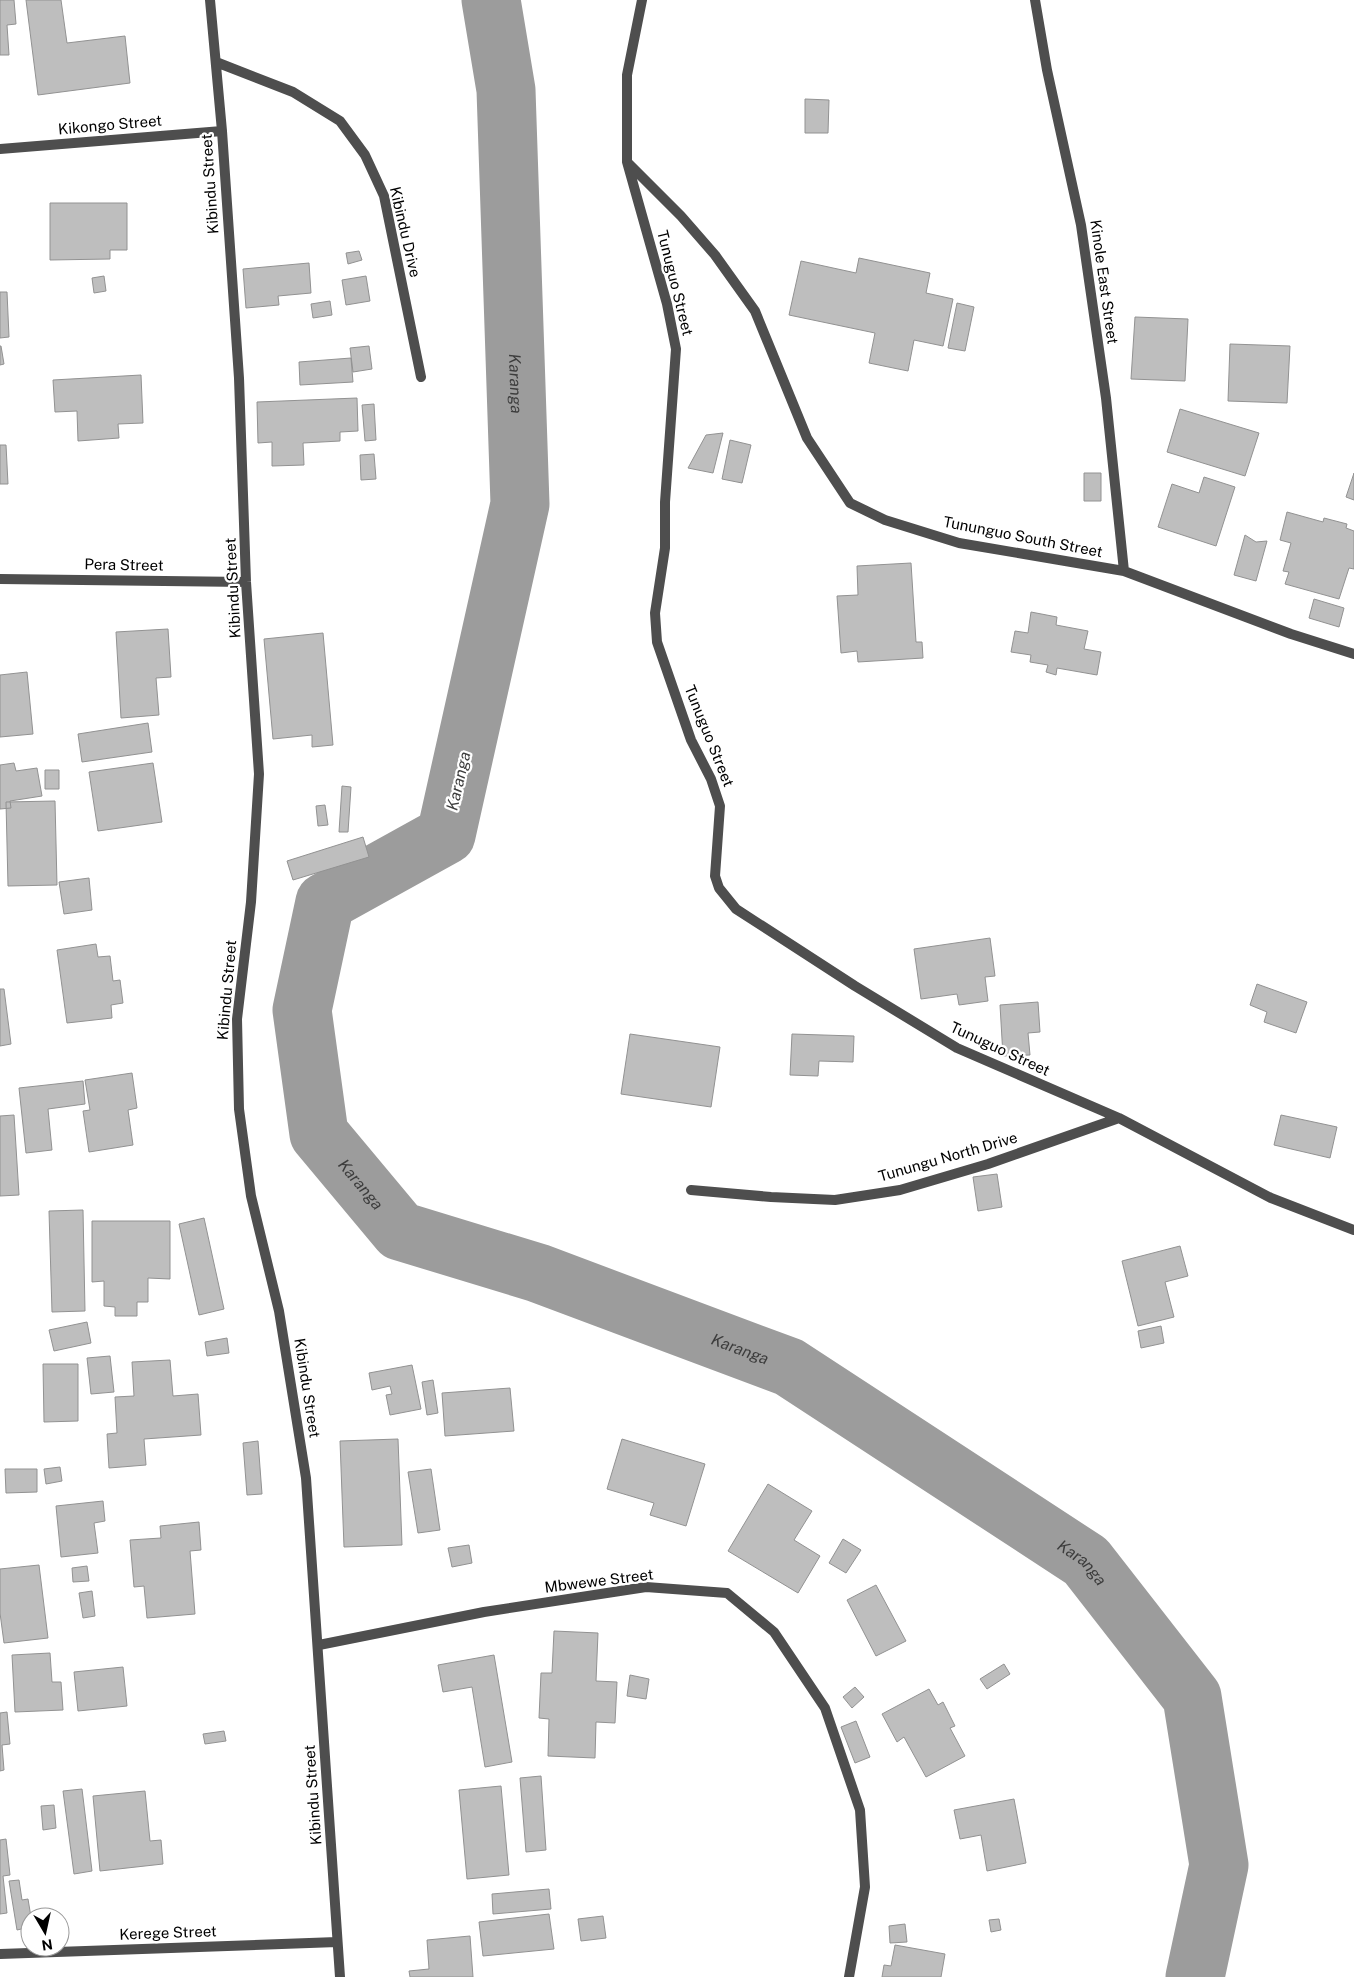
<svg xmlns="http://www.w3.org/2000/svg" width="1354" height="1977" viewBox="0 0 1354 1977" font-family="'Public Sans',sans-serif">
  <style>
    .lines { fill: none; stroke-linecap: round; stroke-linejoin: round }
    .river { stroke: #9c9c9c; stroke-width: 59 }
    .building { fill: #bebebe; stroke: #929292 }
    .street { stroke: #4e4e4e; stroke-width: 10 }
    .labels { text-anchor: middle; stroke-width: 4.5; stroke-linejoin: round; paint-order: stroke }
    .street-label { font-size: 15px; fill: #000; stroke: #fff }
    .water-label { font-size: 16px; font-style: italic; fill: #3d3d3d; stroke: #fff }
  </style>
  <rect width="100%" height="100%" fill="#fff"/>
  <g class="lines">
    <path class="river" id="s1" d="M491,0l15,90 14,414 -74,331 -121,67 -23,108 17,124 81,97 138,42 251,94 297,194 106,136 27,168 -24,112"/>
  </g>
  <path class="building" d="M0,0h14l2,24 -9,1 2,30h-9z
    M26,0h35l6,43 58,-7 5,47 -92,12z
    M805,99l24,1 -1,33h-23z
    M50,203h77v47h-17v9l-60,1z
    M359,251l3,9 -14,4 -2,-11z
    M859,258l71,15 -4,20 27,6 -10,47 -29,-6 -6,31 -39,-8 6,-30 -86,-18 12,-54 55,12z
    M309,263l2,30 -33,3 1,9 -33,3 -3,-39z
    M104,276l2,15 -12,2 -2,-15z
    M366,276l4,25 -24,4 -4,-25z
    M0,292h7l2,45 -9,1z
    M330,301l2,14 -19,3 -2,-14z
    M957,303l17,4 -9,44 -17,-3z
    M1135,317l53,2 -3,62 -54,-2z
    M1230,344l60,2 -3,57 -59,-2z
    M0,346h1l3,18 -4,1z
    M369,346l3,23 -19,3 -3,-24z
    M351,358l2,24 -53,3 -1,-23z
    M141,375l2,48 -25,1 1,14 -41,3 -1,-30 -22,1 -2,-32z
    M357,398l1,33 -18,1v9l-37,2 1,22 -32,1v-24l-14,1 -1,-41z
    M374,404l2,36 -11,1 -3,-36z
    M1180,409l79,24 -14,43 -78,-24z
    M723,433l-10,40 -25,-5 18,-33z
    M730,440l21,5 -9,38 -20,-4z
    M0,445h6l2,39h-8z
    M374,454l2,25 -15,1 -1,-25z
    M1084,473h17v28h-17z
    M1354,473v27l-8,-3z
    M1204,477l31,10 -19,59 -58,-19 14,-43 27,9z
    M1287,512l36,10 1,-4 23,6 -1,4 8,3v38l-5,-1 -10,31 -54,-15 4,-12 -6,-1 8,-28 -11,-3z
    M1245,535l11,7 11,-1 -11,40 -22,-6z
    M911,563l5,79h6l1,16 -65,4 -1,-11 -16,2 -4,-57 21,-1 -1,-29z
    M1314,599l30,9 -5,19 -30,-9z
    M1031,612l26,5 -1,8 32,6 -4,18 17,3 -4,23 -40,-7 -1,7 -10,-3 2,-7 -18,-3 1,-7 -20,-3 4,-21 13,2z
    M168,629l3,48 -15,1 3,37 -38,3 -5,-86z
    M323,633l10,112 -21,2v-12l-39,4 -9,-100z
    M27,672l6,62 -33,3v-62z
    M148,723l4,29 -70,10 -4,-28z
    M14,763l2,8 21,-3 5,28 -32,5 1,7 -11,1v-44z
    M153,763l9,59 -64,9 -9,-59z
    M45,770h14v19h-14z
    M342,786l9,1 -3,45h-9z
    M55,801l2,84 -49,1 -2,-84z
    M325,805l3,20 -10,1 -2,-20z
    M363,837l6,20 -76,23 -6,-19z
    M89,878l3,32 -28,4 -5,-32z
    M990,938l5,38 -10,1 3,24 -29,4 -2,-11 -36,5 -7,-50z
    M96,944l2,13 12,-1 3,25 7,-1 3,23 -12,2 1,13 -45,5 -10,-73z
    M1257,984l50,18 -11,31 -32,-11 3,-10 -17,-7z
    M0,989h4l7,55 -11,2z
    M1038,1002l2,30 -12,1 2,22 -27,1 -3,-51z
    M630,1034l90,13 -9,60 -90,-13z
    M792,1034l62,2 -1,26 -34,-1 -1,15 -28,-1z
    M132,1073l5,35 -9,2 5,35 -44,7 -6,-41 7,-1 -5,-30z
    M83,1081l2,23 -37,5 4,41 -26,3 -7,-65z
    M14,1115l5,80 -19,1v-80z
    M1281,1115l56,12 -7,31 -56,-13z
    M997,1174l5,33 -24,4 -5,-34z
    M83,1210l2,101 -33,1 -3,-101z
    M204,1218l20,91 -25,6 -20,-91z
    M92,1221h78v58l-22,-1v24h-11v14h-22v-9l-11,-1v-25l-12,1z
    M1180,1246l8,30 -23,6 9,35 -36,9 -16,-65z
    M87,1322l4,21 -37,8 -5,-21z
    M1161,1326l3,17 -23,5 -3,-17z
    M227,1338l2,15 -22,3 -2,-14z
    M110,1356l4,36 -23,2 -4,-36z
    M170,1360l3,36 25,-2 3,41 -57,4 2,26 -37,3 -2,-34 10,-1 -2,-36 19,-1 -2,-34z
    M43,1364h35v57l-34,1z
    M412,1365l9,44 -31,6 -4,-20 6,-1 -2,-8 -18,4 -3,-17z
    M433,1380l5,33 -11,2 -5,-33z
    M510,1388l4,43 -69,5 -3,-43z
    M398,1439l4,106 -58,2 -4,-106z
    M622,1439l83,25 -19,62 -36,-11 4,-12 -47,-14z
    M258,1441l4,53 -15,1 -4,-52z
    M60,1467l2,14 -16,3 -2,-15z
    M5,1469h32v23l-31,1z
    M431,1469l9,61 -22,3 -10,-61z
    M768,1484l44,27 -18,29 26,16 -22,37 -70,-42z
    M103,1501l2,20 -11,2 4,30 -37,4 -5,-51z
    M199,1522l2,28 -11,1 5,63 -48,4 -3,-32 -10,1 -4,-47 31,-2 -1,-12z
    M843,1539l18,11 -15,23 -17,-10z
    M469,1545l3,18 -20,4 -4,-19z
    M39,1565l9,73 -44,5 -4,-30v-44z
    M87,1566l2,15 -16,1 -1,-14z
    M876,1585l30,56 -30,15 -29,-56z
    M92,1591l3,25 -12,2 -4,-25z
    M554,1631l44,2 -2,48 21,1 -2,41 -19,-1 -1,36 -47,-2 1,-37 -10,-1 2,-45h11z
    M50,1653l2,29h9l2,28 -48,2 -3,-57z
    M494,1655l18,107 -27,5 -13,-80 -29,5 -5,-27z
    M1004,1664l6,10 -23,15 -7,-10z
    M123,1667l4,39 -49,5 -4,-39z
    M630,1675l19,4 -3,20 -19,-3z
    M855,1687l9,10 -12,11 -9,-11z
    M929,1689l9,16 5,-3 12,24 -5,2 15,28 -39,21 -22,-40 -7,5 -15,-28z
    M7,1712l3,32 -8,1 2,25 -4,1v-58z
    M856,1721l14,36 -15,6 -14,-36z
    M224,1731l2,10 -21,3 -2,-10z
    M541,1776l5,74 -20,2 -6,-74z
    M501,1786l8,89 -42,4 -8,-89z
    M82,1789l10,82 -18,3 -11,-83z
    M145,1791l5,50 11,-1 2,24 -63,7 -7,-75z
    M1014,1799l12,64 -39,8 -6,-36 -21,4 -6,-29z
    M54,1805l2,23 -13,2 -2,-24z
    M6,1839l4,36 -7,1 4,37 -7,1v-74z
    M19,1880l3,20 6,-1 3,18 -1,10 -13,3 -8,-49z
    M549,1889l2,20 -58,5 -1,-20z
    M549,1914l5,35 -71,7 -4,-34z
    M603,1916l3,22 -25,3 -3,-22z
    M999,1919l2,11 -10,2 -2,-12z
    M905,1924l2,18 -17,1 -1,-17z
    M470,1936l3,41h-63l-1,-6 20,-2 -2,-29z
    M895,1945l50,9 -4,23h-59l2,-12 7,1z"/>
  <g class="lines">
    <path class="street" d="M210,0l12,131 17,247 7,204 13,192 -8,128 -14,117 2,90 12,87 28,115 27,167 34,499
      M642,0l-15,75v87l40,142 9,45 -11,153v46l-10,65 2,29 34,98 20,39 9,27 -5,70 4,12 17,21 119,77 102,62 162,70 152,80 83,32
      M1035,0l12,70 34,155 25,173 18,173
      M216,62l77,30 47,29 25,34 19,41 37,181
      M0,149l222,-18
      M628,163l53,53 34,39 40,56 52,127 43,65 35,17 74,23 165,28 167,63 63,20
      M0,579l246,3
      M691,1190l80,7 64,3 65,-10 88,-26 131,-46
      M319,1645l165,-33 162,-25 81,6 47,39 51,76 35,102 5,77 -16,90
      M0,1954l337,-12"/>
  </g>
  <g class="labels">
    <g class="street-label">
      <text transform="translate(110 125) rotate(-5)" y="5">Kikongo Street</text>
      <text transform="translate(210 184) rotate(-94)" y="5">Kibindu Street</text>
      <text transform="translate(405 232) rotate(77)" y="5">Kibindu Drive</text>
      <text transform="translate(1104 282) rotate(82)" y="5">Kinole East Street</text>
      <text transform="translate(675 283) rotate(76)" y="5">Tunuguo Street</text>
      <text transform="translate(1023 537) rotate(11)" y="5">Tununguo South Street</text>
      <text transform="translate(124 565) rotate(1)" y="5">Pera Street</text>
      <text transform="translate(233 588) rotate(-93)" y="5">Kibindu Street</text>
      <text transform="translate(709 736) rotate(68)" y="5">Tunuguo Street</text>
      <text transform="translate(227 990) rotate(-85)" y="5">Kibindu Street</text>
      <text transform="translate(1000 1049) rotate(25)" y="5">Tunuguo Street</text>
      <text transform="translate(948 1157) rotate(-16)" y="5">Tunungu North Drive</text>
      <text transform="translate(307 1388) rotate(81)" y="5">Kibindu Street</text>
      <text transform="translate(599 1581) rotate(-7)" y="5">Mbwewe Street</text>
      <text transform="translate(313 1795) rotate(-94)" y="5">Kibindu Street</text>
      <text transform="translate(168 1933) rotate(-2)" y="5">Kerege Street</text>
    </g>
    <g class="water-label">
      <text dy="6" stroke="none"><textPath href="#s1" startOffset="385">Karanga</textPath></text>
      <text transform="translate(458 781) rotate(-77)" y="6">Karanga</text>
      <text dy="6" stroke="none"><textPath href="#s1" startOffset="1284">Karanga</textPath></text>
      <text dy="6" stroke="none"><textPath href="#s1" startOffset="1705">Karanga</textPath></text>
      <text dy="6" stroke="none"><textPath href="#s1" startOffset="2110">Karanga</textPath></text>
    </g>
  </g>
  <g transform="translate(45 1932) rotate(171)"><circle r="24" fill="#ffffff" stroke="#999999"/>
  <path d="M0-4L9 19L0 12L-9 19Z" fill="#000000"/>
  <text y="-8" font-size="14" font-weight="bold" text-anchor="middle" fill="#000000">N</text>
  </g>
</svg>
